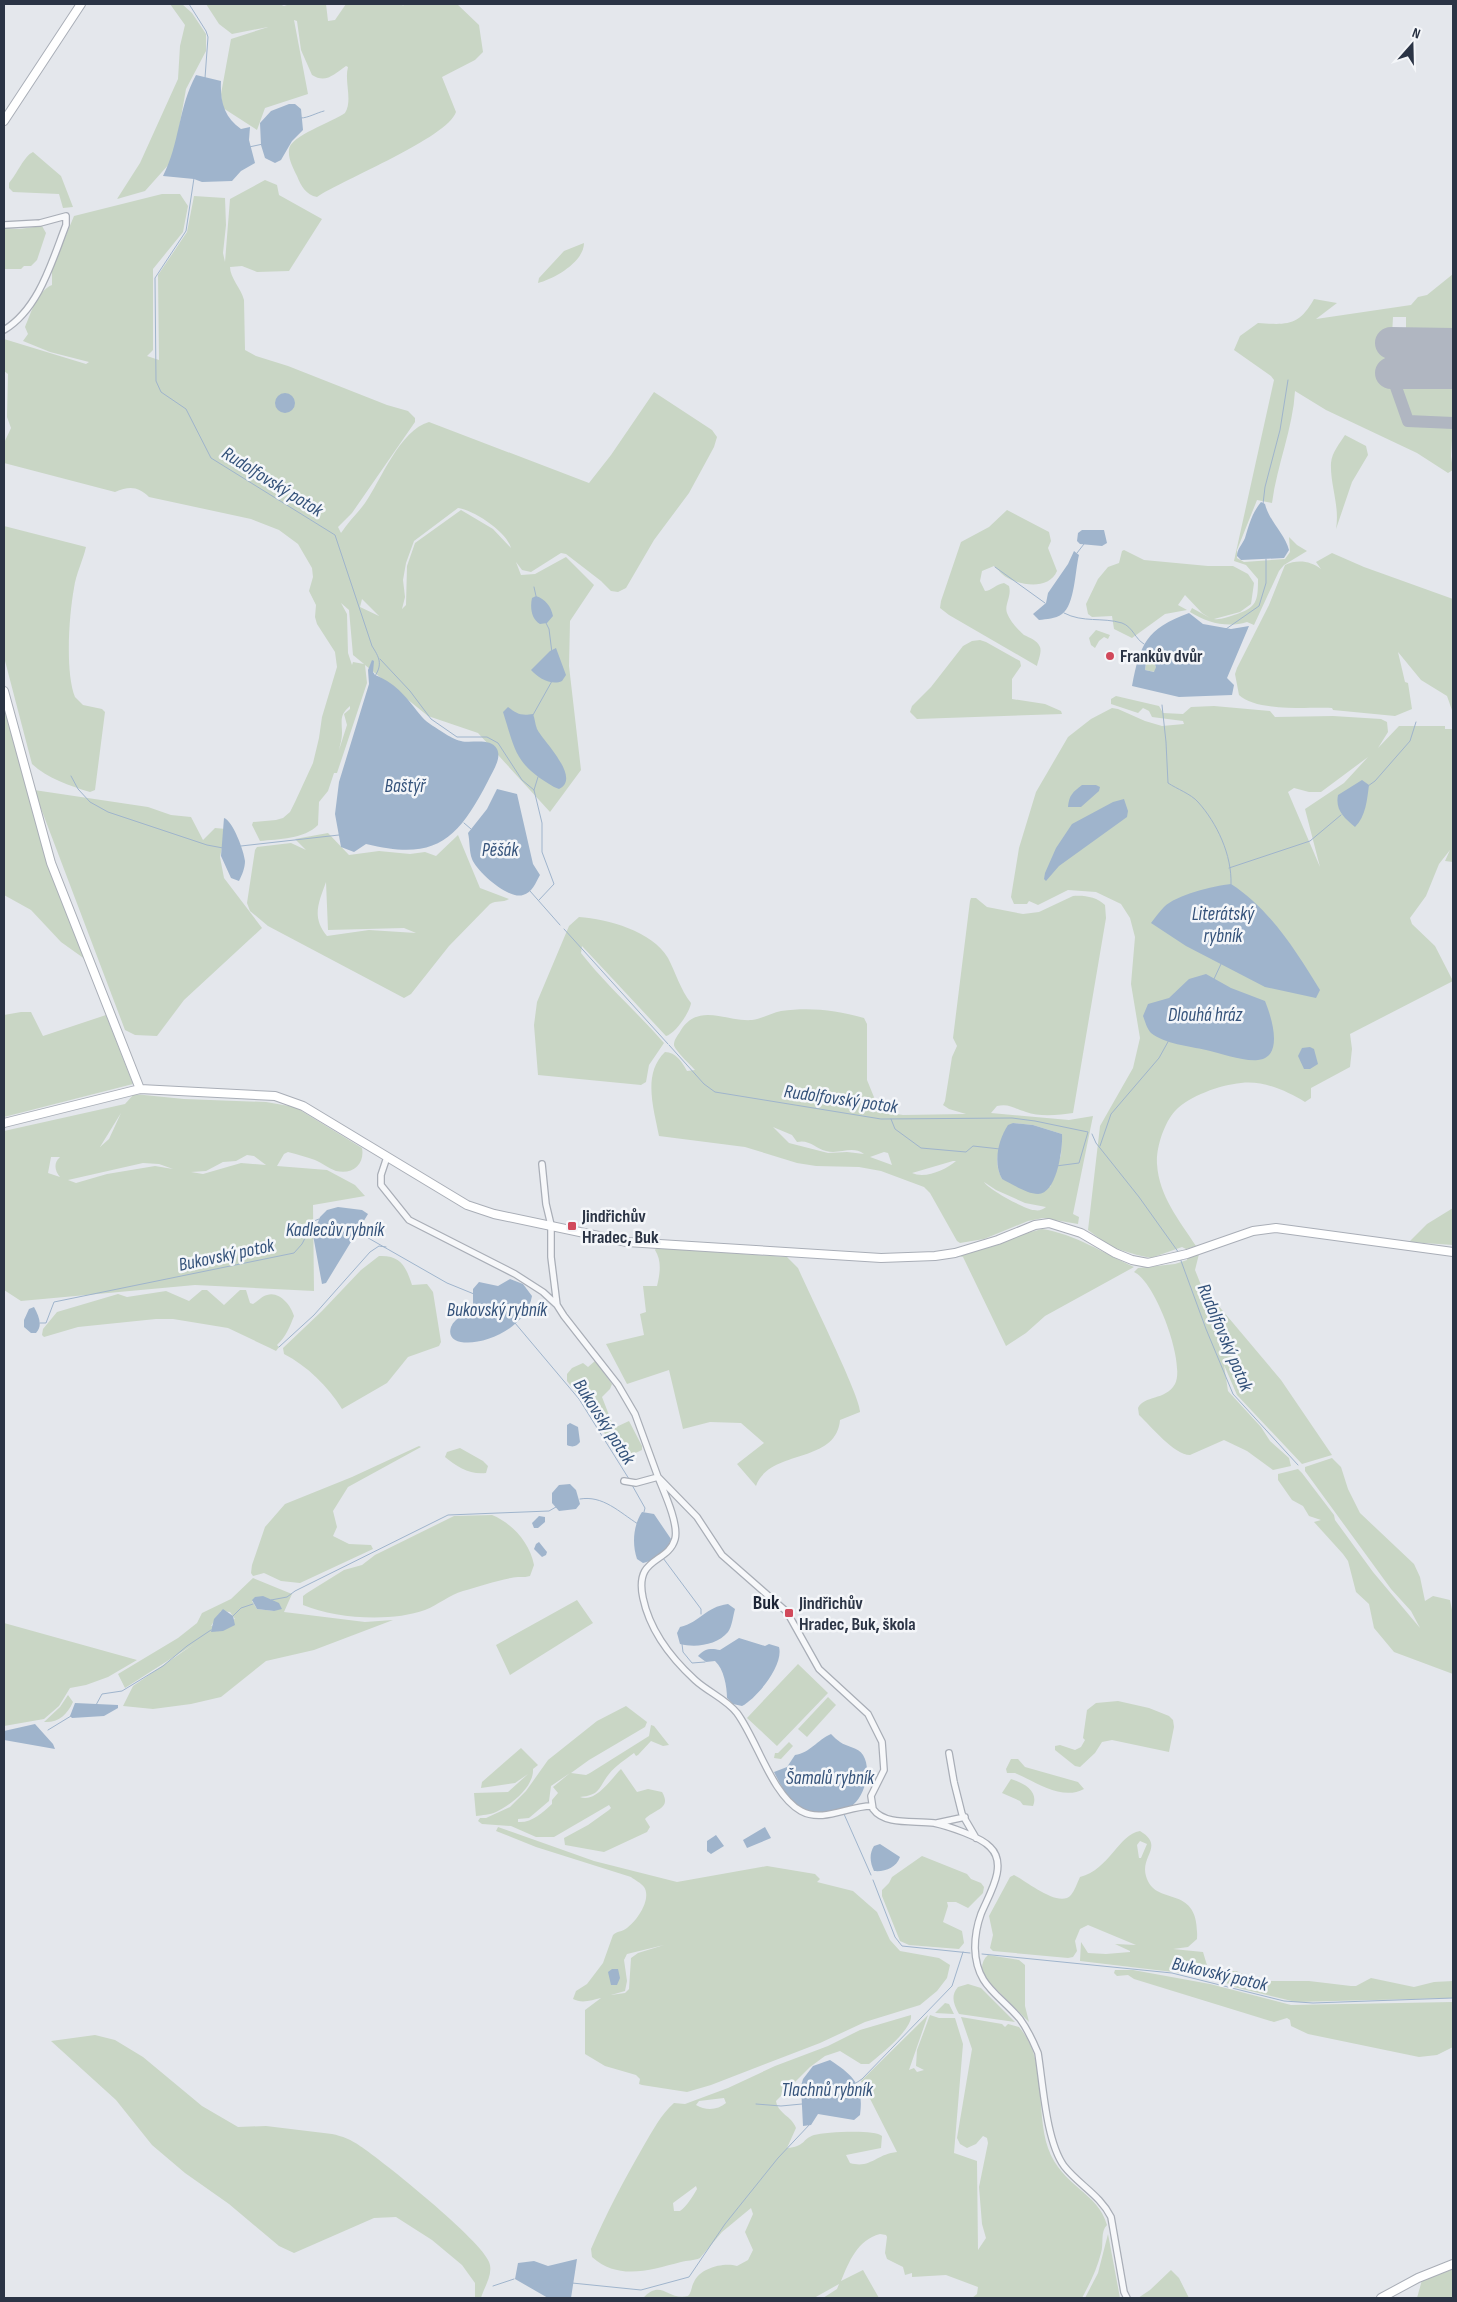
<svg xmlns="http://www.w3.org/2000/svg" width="1457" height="2302" viewBox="0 0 1457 2302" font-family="'Sofia Sans Condensed',sans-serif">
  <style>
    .green { fill: #c9d6c5; fill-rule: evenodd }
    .water { fill: #9fb4cc; fill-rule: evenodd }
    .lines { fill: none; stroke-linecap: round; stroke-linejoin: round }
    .stream { stroke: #9fb4cc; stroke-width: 1 }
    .taxiway { stroke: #b0b6c1; stroke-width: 12 }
    .runway { stroke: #b0b6c1; stroke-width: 32 }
    .street-casing { stroke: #a9aeb7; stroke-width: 8 }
    .secondary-casing { stroke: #a9aeb7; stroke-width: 10 }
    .street { stroke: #f7f8fa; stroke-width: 5.5 }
    .secondary { stroke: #fff; stroke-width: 8 }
    .poi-dot { fill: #d1495b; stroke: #f4f6f9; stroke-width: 2 }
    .labels { text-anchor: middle; stroke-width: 5; stroke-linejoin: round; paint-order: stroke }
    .poi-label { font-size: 18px; font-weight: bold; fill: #2b3445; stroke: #f4f6f9; text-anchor: start }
    .water-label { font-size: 19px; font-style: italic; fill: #34527a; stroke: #f4f6f9 }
    .quarter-label { font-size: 20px; font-weight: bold; fill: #1d2536; stroke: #f4f6f9 }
  </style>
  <rect width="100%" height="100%" fill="#e4e7ec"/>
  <path class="green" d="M170,4h12l10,9 14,21v17l-20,38 -11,62 -5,12 -25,28 -28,8 23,-36 38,-84 2,-33 5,-21z
    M206,4h73l5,2 6,-2h36l2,17 7,-1 11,-16h56l1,2 1,-2h53l22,21 4,27 -8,8 -33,17 14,35c-9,26 -112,67 -139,85 -11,-2 -16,-11 -20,-21 -4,-8 -9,-18 -8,-26 0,-14 44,-28 56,-37 8,-13 -1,-31 3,-46l-2,-1c-12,8 -20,18 -34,9l-11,-25 -4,-29 -3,-1 14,74 -43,14 -8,22 -34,-22 -2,-14 10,-55 37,-12 -36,7 -13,-10z
    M33,152l28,24 12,31 -10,1 -4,-14 -46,-2 -4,-4v-5c8,-9 15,-27 24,-31z
    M265,180l12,5 2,10 43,24 -33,52 -32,1 -15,-6 -12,1c0,11 11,21 14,33l1,50 11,6 32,10 99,39 21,6 7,7v4l-63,91 -14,14 3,6c7,-11 17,-20 24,-30 16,-23 35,-73 64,-81l160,61 22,-28 43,-63 58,38 5,7 -3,10 -25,46 -35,47 -28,48 -8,4 -7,-1 -10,-10 -35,-27 -5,-1 -30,19 -9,-2 -6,-8 5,13 14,-1 31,-17 28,28 -24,36 -1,45 12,104 -31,42 -72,-79 -50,-17 -63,-51 2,18 -30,90h-3l-6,18 -9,11 -1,23c-14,14 -39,14 -58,16l-8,-16 1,-3 23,-2 7,-2 7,-6 5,-10 18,-39 6,-25 3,-21 15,-50 -2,-15 -18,-28 -2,-7 1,-12 -7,-14 4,-14 -1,-9 -14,-24 -19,-14 -28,-11 -102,-22c-11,-11 -20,-11 -34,-5l-111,-29v-20l7,-15 -4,-11 1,-43 -4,-3v-32l82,25 3,-2 -39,-10 -27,-11 5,-7 -3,-7c6,-14 12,-36 27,-42v-16l22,-53 88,-22h18l8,12 -5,26 -30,37v81l-6,6 12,4 -1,-85 29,-43 7,-36 31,2 1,27 -3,28 2,9 5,-63zM458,508c16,2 49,24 53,40l-18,-19 -32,-19 -46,33 -8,23 -1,39 -4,4 3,-12 -2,-17 3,-17 8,-22zM362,599l17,17 -19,-9zM341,603l8,7 4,45 11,9 -11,-2 -1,3 -4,-12 -1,-39zM350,706v3l-6,5 3,11 -8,25c1,-5 3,-11 3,-17 0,-12 -3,-18 8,-27z
    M42,226l4,7 -9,27 -6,6h-7l-3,3h-17v-41l15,1z
    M584,243c0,19 -30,36 -46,40l1,-5 25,-27z
    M1453,274v61h-47v-18h-13l-1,18 -9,-1 -1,19h71v67l-52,-4 1,5 3,2 48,2 -2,31 2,14 -5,3 -31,-20 -91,-43 -31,-19c-2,37 -18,74 -23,112l-15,-3 -20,50v8l7,4 41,-3 5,-7 -1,-15 8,8 10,6 -23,14 -5,6 -25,54 -7,-3c-20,6 -39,1 -57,-10l2,-4 18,10 -8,-5 -17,-18 -7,10 9,5 -22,4 -33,24 -18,-9 -2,-13 -20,1 -4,-3 -2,-10 12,-25 10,-12 11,-4 3,-12 2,-1 20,10 64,6h25l15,8 6,9 -3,21 -11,8 -26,7c7,1 13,-2 20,-4 23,-7 24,-14 24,-36l-12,-14 -12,-4 40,-181 -3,-4 -37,-26 6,-14 18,-13c29,2 41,3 56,-24l23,4 -21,16 95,-14 7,-8 9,-2z
    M1345,435l21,11 2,9 -16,27 -16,47c4,-23 -6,-44 -5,-66 1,-11 9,-20 14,-28z
    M1007,510l42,22 2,9 -3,7 9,23c-8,19 -36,15 -51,6 -4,-2 -8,-8 -12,-11l-12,5 -2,10 5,10c6,0 11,-7 19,-8l5,3c3,10 -5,19 -2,27 3,8 11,17 17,22 6,3 13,5 16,12 2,5 -2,14 -3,19l-88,-51 -9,-7 1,-7 20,-59 28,-15z
    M4,526l82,21c-3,13 -10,27 -12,41 -5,27 -9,84 1,109l8,8 19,4 3,3 -10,78 -5,2c-20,-6 -43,-14 -58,-28l-28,-107z
    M1332,553l32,14 89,32v114l-6,-17 -26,-16 -23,-28 7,30 3,1 4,26 -17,7 -62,-6 -1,-2c-20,-1 -76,4 -93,-13l-4,-21 2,-6 32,-63 16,-40c12,-6 26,-4 36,4l-5,-7z
    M1096,630l14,5 -2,4 -4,-2 -5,4 -4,7 -4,-3 -2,-7z
    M980,640l6,2 34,19 1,5 -9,13v20l33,5 16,7 1,3 -145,5 -7,-7 2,-6 19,-19 32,-41 9,-5z
    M1151,655l5,12 -1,5 -10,-2 3,-14z
    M1116,696l43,10 4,7 20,1 8,-7 23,-1 56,5 5,6 58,-1 48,3 6,3 1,10 -10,16 21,-22h46v3h8v133l-8,-1 5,-11 -11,14 -13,32 -16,22 2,6 23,22 18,35 -103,53 2,15 -2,18 -39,21v10l-6,4c-18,-11 -42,-22 -64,-19 -21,2 -52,13 -66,28 -11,12 -19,37 -18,53 2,32 22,56 39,82l-10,3 -4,-2 -31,11 -14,-3 -26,-8 -23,-17 12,-104 33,-58 7,-30 -9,-54 4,-47 -5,-19 -9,-14 -25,-12 -28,-2 -30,15 -9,-4 -2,3h-13l-3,-7 8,-49 17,-56 32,-55 23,-18 21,-11 6,1 27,12 17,5 22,-2 -1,-3 -31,-4 -3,-6 -6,-3 -5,5 -27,-9v-5zM1368,757l-24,26 -39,26 15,58 -32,-75 6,-4 15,4h12z
    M4,707l30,101 55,154 -28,-20 -30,-32 -27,-15z
    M34,790l114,17 23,8 20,2 12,23 12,-12 11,1 -6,28 4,21 38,50 -78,72 -27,36 -22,-1 -10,-5z
    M328,833l21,22 30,-4 31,3 15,-2 11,4 22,-21 22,53 29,11c-7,4 -12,1 -19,5l-41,42 -38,48 -7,4 -136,-72 -18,-15 -3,-8 8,-53 2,-3 34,-4 15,7 -11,-11zM326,882l2,48 76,-2 12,5 -47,-3 -42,6c-16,-19 -8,-34 -1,-54z
    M1073,896c11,-1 24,1 32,9l1,13 -33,195c-13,2 -34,4 -47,-1 -11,-3 -17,-9 -29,-6l-6,7 78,7 24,-4 -20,98 6,3 -1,7 -35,-6 -15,3 -44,18 -24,4 -3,-2 -27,-48 -6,-6 -43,-16 -22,-4 -43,-1 -19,-3 -52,-16 -86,-11c-5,-27 -17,-62 6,-84 11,0 17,10 22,19l8,-1c-4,-5 -22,-21 -21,-26 0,-5 5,-10 7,-14 18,-28 45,-8 71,-10 10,-1 19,-7 29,-9 29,-4 54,-1 83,7l3,6v56l11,27 -2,4 27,4 63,-1 -17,-5 -6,-4 2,-4 7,-44 5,-11 -4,-8 17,-137 1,-3h5l11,9 36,7 16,-2zM1013,1123l20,2 29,9 -1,21 -11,32 -48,-8c-11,-21 -1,-39 11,-56zM773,1127l19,8 5,7c12,-3 18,6 29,9 13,4 26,-6 38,3l-17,-2 -19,1 -39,-10zM884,1152l4,1 4,12 -22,-8zM953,1161h3c-10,9 -31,18 -44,12zM984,1182l12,8 29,13 21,4c-4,3 -7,4 -12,3 -10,-1 -46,-21 -50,-28z
    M579,917c29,2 73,14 89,41 8,15 12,31 23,45 -1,9 -16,31 -25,33l-84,-90 -1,7c25,32 56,59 83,90l-15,22 -3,17 -5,3 -103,-10 -4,-50 3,-23 32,-76z
    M21,1012h10l12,24 63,-21 27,69 -129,33v-102z
    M134,1094l50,5 82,3 29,5 67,41c3,16 -9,27 -26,23 -8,-3 -14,-8 -21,-11 -9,-3 -18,-6 -27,-8l-4,2 -7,12 50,4 28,15 10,11 -52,9 1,86 -119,-6 -174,16 -17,-11v-159l121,-27zM121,1113l-12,26 -9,8zM247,1155l7,1 12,9 -25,-2 -38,11 -12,-2 15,-1 17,-9 13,-1zM51,1157h9c-7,6 -5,14 0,20l-12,-4zM143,1163l16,1 14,5 -18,-3 -48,8 -31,9 -8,-3z
    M1453,1208v37l-44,-3 18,-18z
    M1042,1229c33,5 61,24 92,38l-89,49 -19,17 -20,13 -43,-89 -4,-1 -2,-4z
    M656,1248l131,9 11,11c9,21 64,132 62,144l-20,8c-4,45 -70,28 -84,66l-19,-22 27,-21 -23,-20 -31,-1 -27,7 -14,-59 -42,14 -21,-40 38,-9 -4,-21 6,-2 -3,-26h14c3,-12 5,-25 -2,-36z
    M1199,1254l-4,16 6,15 80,95 51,75 -30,9 -65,-69 -13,-30 4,26 33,36 9,14 19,17 2,8 -18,4 -26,-19 -23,-11 -34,15c-16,0 -39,-29 -51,-40l-1,-7c6,-13 27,-7 37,-24 11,-21 -20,-103 -41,-112l4,-4 37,-4 12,-4v-3z
    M379,1256c22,-1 27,11 33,29l15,-1 6,8 8,50 -2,4 -31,11 -21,26 -45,26c-14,-23 -35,-43 -58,-55l-1,-6 39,-37 39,-41z
    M202,1290h5l17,15 16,-15h6l4,13 3,1c5,-3 9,-8 14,-9 12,-4 24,10 27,21 -4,10 -8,21 -17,29l2,2 -3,4 -6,-3 -42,-20 -55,-9h-17l-78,8 -34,10 -2,-2 1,-6 14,-17 61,-18 9,3 39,-6 23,10z
    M595,1361l17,23 -2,5 -8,8 12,31 15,-7 13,25v4l-11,5 -13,1 -25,-42 -26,-33v-7l5,-6 11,-5 5,4z
    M419,1446l2,1 -73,40 -15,24 4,16 -4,9 16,8 22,1 2,4 -73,34 -19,-2 -17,-8 -11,3 -2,-3 1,-8 13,-38 20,-23 67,-27z
    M460,1448l23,13 5,5 -2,7c-16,2 -29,-6 -41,-16l2,-5z
    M1332,1458l9,9 7,22 12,24 54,51 6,13 5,24 8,-5 17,4 3,15v59l-59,-22 -20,-24 -5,-24 -13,-12 -8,-31 -5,-7 -29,-32 7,-2 -12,-4 -6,-10 -11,-6 -14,-20v-6l20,-5 4,4 32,42 1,5 38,52 47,56 -9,-17 -20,-22 -86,-118v-4z
    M492,1515c20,8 38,28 42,50l-4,11c-6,2 -13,0 -19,2 -16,3 -33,9 -48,13 -14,4 -25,14 -38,19 -33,12 -89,9 -122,-5v-9l4,-3 37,-23 18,-5 13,-10 79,-39z
    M253,1578l39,16 -8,18 81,10 28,-2 -79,30 -48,11 -45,36 -30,7 -38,5 -30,-3 10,-20 61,-42 -69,44 -7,-14 60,-36 19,-15 5,-10 29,-14zM270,1599l3,3 1,9 -17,-2 -5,-8zM221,1611l9,1 5,7 -24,7z
    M577,1600l16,23 -83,52 -14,-30z
    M4,1623l133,37 -29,17 -22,8 -16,3 -11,18 -15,13 -40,7z
    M798,1664l30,29 -51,53 -30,-28z
    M68,1695l5,7c-6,13 -15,21 -29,20l16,-15z
    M828,1697l8,8 -29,32 -9,-8z
    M1118,1701l31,7 20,8 4,4 1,7 -5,25 -57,-12 -10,2 -7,11 -15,14 -5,-1 -20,-16v-4l5,-1 15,5 6,-3 4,-7 -2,-2 4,-28 9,-7z
    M626,1706l21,16 -2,5 -56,33 -18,13 15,2 4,-2 59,-37 2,-11 3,1 15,19 -6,1 -12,-5 -13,14 -2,1 -2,-3c-8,6 -19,13 -25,21 -11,14 -8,21 -29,23 16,6 31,-18 41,-28l16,23 11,-3 14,3c10,17 -7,17 -17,27l5,8 -3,5 -43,20 -39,-7 -1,-7 24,-13 21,-15 2,-2 -2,-3 -55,32h-18l-25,-11 -29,-2 -4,-3 2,-3h6l24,-11 16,-16 22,-31 49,-39zM570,1773l-17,14 5,6 -6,7v4c-10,9 -20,19 -34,18v-3l11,-1 20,-17 2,-15z
    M789,1742l4,4 -12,13 -7,-1 1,-5h3z
    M521,1748l17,17 -5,4c1,18 -22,36 -37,43 -6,3 -14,3 -20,4l-2,-23 34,-1 20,-18 -13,9 -34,5 1,-6z
    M1011,1759h7l7,8 53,15 6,7c-22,12 -48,-7 -69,-16h-8l-1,-4z
    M1011,1779c13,4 28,12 22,27l-10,-1 -3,-4 -18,-8z
    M498,1827l96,34 83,21 90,-16 48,8 5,5 -3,3 36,9 24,21 13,28 10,11 39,7 11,7 -3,13 -10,13 -17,14 -55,17 -45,21 -109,42 -24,7 -45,-7 -3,-1 1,-5 -4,-4 -31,-9 -20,-12v-44l16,-12c-9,2 -19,6 -28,1l3,-8 11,-7 16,-21 10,-28c4,-4 9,-3 14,-7 10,-7 25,-29 17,-41 -3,-4 -9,-7 -13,-10l-95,-30 -40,-16zM664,1945l-26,8 -7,5 -2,31 -4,4 -14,2 14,-4 2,-10 -3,-21 3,-6z
    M1140,1831c25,15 0,25 6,45 9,33 54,5 51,63l-9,8 -15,2 30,3 6,20 -2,4 -127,-15 1,-19 7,11 18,1 24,-2v-1l-15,-7 21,1 -48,-20 -8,4 -5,12 2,10 -4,6 -5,1 -75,-7 -3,-3 3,-13 -4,-19 21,-39 4,-2c11,5 45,34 57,20 4,-5 6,-12 9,-18 30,-8 38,-42 60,-46zM1140,1841l7,3 -6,14h-2l-2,-13z
    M922,1856l45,18 4,5 10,4 3,4 -1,6 -15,15 -12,-6h-9l1,4 -5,16 19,9 2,12 -5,6 -50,-4 -9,-4 -18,-45v-6l7,-7 3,-6z
    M988,1955l31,5 6,5v41l4,16 -45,-45c-3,-8 -3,-16 4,-22z
    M1115,1970h18l77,14 81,21 162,-3v45l-16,8 -18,2 -111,-23 -17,-8 -1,-6 -3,-2 -13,4 -140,-43 -6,-4 -11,1 -3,-3z
    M1227,1971h9l22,10h51l42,5h5l15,-8 43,9 20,-5 19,-1v17l-157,4 -66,-16 -5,-5z
    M968,1984l13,4 34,34 -56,-8c-5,-9 -9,-18 -1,-27z
    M945,2003l4,1 5,10 -19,-1z
    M911,2015c2,14 -31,40 -42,49h-8l-21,-13 -15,5 -15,11 -34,34c2,13 16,15 20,27l-9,20c18,-1 15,-9 27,-13 11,-3 61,-6 68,1l-1,12 -35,7 4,8c21,6 26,-9 47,-11l-36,-71 67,-66 -19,55 5,-2 3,4 7,-2 -8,-4 1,-16 13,-35 9,3h16l8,26 -9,109 23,8 1,89 8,-12 -4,-14 -3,-37 9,-44 -1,-5 -4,-2 -7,8 -9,4 -7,-4 -3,-6 15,-89 -11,-32 41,7 3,3 3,-3 11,3c29,33 16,82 29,121 14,39 50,44 59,77 -7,7 -3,19 -6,28 -4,16 -11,30 -19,45h-110l5,-4 1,-7 -32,-12 -34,2v-4l-7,2 -2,-8 -16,-8 -2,-6 2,-16 -1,-2 -6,-1c-23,6 -31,28 -39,47l22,-11 16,28h-56l14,-9 2,-5 -25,14h-171c19,-20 24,3 45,-2 4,-4 3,-9 6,-14 6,-14 30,-20 43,-16l11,-6 5,-10 -8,-18 8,-18 -2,-6 -29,24 -22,26c-6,3 -13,2 -19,4 -31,8 -62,19 -89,-5l-1,-8c15,-35 33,-69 52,-102 9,-15 18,-33 31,-44l11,1 43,-16 47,-22 53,-20 32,-16zM724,2098l2,5c-8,7 -20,8 -30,2l3,-4zM696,2186l1,3c-4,7 -10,17 -17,22h-6l-1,-8z
    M95,2035l20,5 28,17 59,49 36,21 28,-1 66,8c10,2 20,6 28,12 23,15 122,95 129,116 5,12 -5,25 -8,36h-6v-15l-13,-18 -30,-25 -36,-23 -22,1 -80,35 -15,-7 -50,-42 -44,-31 -33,-28 -36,-45 -65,-59z
    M1108,2234l12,64h-35l13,-25z
    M1453,2269v29h-36l5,-18z
    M1171,2270l8,8 10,20h-51l12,-8z"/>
  <path class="water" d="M196,75l25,6c-1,20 3,36 20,48l9,-2 -1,13 6,23 -14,8 -9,10 -30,1 -8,-3 -31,-3c17,-33 15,-68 33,-101z
    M289,104h6l6,5 2,21 -11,11 -11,19 -6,3 -10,-5 -4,-13 -1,-22 11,-12z
    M275 403a10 10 0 1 1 20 0a10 10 0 1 1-20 0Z
    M1261,502l4,2c4,17 20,30 24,46l-5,8 -43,2 -4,-4c0,-7 5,-11 8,-18 4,-13 7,-25 16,-36z
    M1082,530h22l3,13 -5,3 -22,-2 -3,-3 1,-8z
    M1074,551l5,4c-4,15 -4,50 -17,59 -7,5 -15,5 -23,6l-6,-6 13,-11 2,-10 20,-29z
    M536,596c9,3 15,10 17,20l-6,7 -7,1c-9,-5 -10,-17 -8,-26z
    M1189,613l14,11 28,5 18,-3 -22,52 7,7 -2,10 -53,2 -47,-11c8,-42 14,-57 57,-73zM1151,655l5,12 -2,5 -9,-2 2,-14z
    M556,648l10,27 -4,6c-10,5 -24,-3 -31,-11l19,-19z
    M372,660l2,1 -1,11 2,3c23,9 33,25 47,42 6,7 15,11 22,16 5,3 11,7 17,8 10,3 29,-4 36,8 5,10 -5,23 -9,32 -31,60 -53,80 -122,63l-12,8 -13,-5 -6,-33 4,-32 30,-98 -1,-14z
    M508,707c9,7 13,9 25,7 2,5 2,10 4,15 6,12 45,49 22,60l-5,-2c-39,-23 -38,-34 -51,-75z
    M1362,780l7,5c-2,15 -3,31 -14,42 -11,-9 -20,-17 -17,-32z
    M1082,785h14l4,2 -1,4 -18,16h-13c1,-12 5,-15 14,-22z
    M497,789l20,5 16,70 7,11c-4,7 -8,18 -17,20 -14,5 -46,-23 -51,-36 -3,-8 -2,-18 -4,-26l19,-24z
    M1124,799l4,12 -1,6 -68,49 -13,15 -2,-2 1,-6 11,-25 16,-24 41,-22z
    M224,818c9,3 20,33 21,43 0,7 -3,14 -6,20l-8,-3 -10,-22z
    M1231,884c39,25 65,67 89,106l-4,8 -51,-11 -79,-41 -35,-23c4,-5 8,-11 13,-16 12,-12 49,-21 67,-23z
    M1206,974l25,14 34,13c6,15 20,56 -7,59 -13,2 -38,-7 -52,-10 -17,-4 -41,-6 -55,-17 -4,-4 -6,-12 -8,-17l5,-12 21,-6 20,-19z
    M1310,1047l4,2 4,15 -8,5h-6l-6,-13 4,-8z
    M1013,1123l20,2 29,9c1,14 -5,60 -24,60 -11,0 -26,-10 -36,-15 -9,-16 -4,-39 6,-54z
    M338,1207l24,3 6,4 -42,69 -4,1 -9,-49 7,-18 7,-7z
    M510,1279l13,5 9,12c-8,46 -91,61 -81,31 4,-10 16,-13 22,-21v-17l6,-7 19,4z
    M34,1307c5,9 9,19 2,26h-5l-7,-6v-7l5,-11z
    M570,1423l8,4 2,15c-3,4 -7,6 -13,3v-20z
    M570,1484l6,6 4,14 -4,5 -17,2 -7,-8v-10l7,-8z
    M642,1512l12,2 17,25c-2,11 -17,22 -28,24l-6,-4c-5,-15 -4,-33 5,-47z
    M539,1516l6,1v5l-7,6h-4l-2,-5z
    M539,1542l8,10 -1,3 -4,2 -8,-8 2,-5z
    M263,1596l16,7 3,6 -8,2 -17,-2 -5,-9 3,-3z
    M728,1604l7,5c-2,7 -3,18 -7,23 -11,13 -32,16 -48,12l-3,-11 3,-6c21,-5 25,-20 48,-23z
    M223,1609l10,7 2,9 -12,6 -12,1 3,-13z
    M739,1638l26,8 4,-2 10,3c5,18 -22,51 -37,59l-9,-2 -6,-6c0,-11 -3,-29 -12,-37l-9,1 -8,-6c7,-8 13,-8 22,-6z
    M75,1703l43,2v3l-14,8 -32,2 -2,-2z
    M35,1724l18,20 2,5 -51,-9v-9z
    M831,1734c3,3 6,6 9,8 7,5 18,5 23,13 9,14 2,43 -13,52 -13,7 -39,8 -52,-1 -11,-8 -18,-22 -24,-34l13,-5 8,-12c15,-2 22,-15 36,-21z
    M765,1827l6,11 -24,10 -4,-8z
    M716,1835l8,11 -13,8 -4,-3v-10z
    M880,1844l20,13c-4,11 -15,15 -26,14 -4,-9 -5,-17 0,-25z
    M612,1969h6l2,9 -3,7h-6l-3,-13z
    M830,2060c24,16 34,25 30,55l-6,5 -36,-6 -7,11 -8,1 -2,-40 2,-7 10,-13z
    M577,2259l-6,39h-23l-33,-19 3,-16 16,-2 14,5z"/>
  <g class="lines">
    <path class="stream" d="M189,4l17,27 2,6 -3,41
      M301,118c7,0 15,-5 23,-7
      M249,147l14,-3
      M194,178l-8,53 -31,47 1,103 5,11 25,17 25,49 124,77 37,111c7,11 11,18 3,30
      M1263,504l2,-17 15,-57 8,-50
      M1077,553l7,-9
      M995,567l50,36
      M534,587l2,9
      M1064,613c19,10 38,4 58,10 11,4 13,16 22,21
      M546,623l3,6 3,24
      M1226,629l33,-23 7,-23v-24
      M380,659l30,32 21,28 26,18h30l11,6 24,37 12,10 8,33v29l12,32 -15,16
      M1162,705l4,37 2,41c9,6 23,11 30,19 19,21 34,53 33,82
      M533,715l19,-34
      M71,776l7,13 12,13 18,10 99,33 16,3
      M1368,786l7,-5 35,-40 6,-19
      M534,790l4,-13
      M464,823l7,6
      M241,846l98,-11
      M1229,868l81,-27 31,-26
      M530,891l30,34
      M564,929l104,115
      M1214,979l7,-15
      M669,1045l35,39 11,8 166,27 131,-1 23,3 53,11 -9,31 -23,3
      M891,1119l4,10 26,19 45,4 7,-6 27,3
      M1092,1134l4,9 43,54 40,56
      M1100,1146l11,-32 48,-56 10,-18
      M356,1231l91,52 27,11
      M1180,1258l26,71 27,65 65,71
      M40,1323h6l8,-21 240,-49 8,-9 12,-23 5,-2
      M515,1323l64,76 50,80
      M279,1347l35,-32 56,-63 9,-6 7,1
      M632,1485l13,23 -1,4
      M580,1499c23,-4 39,13 58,25
      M663,1558l38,51v5
      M271,1600l16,-3 8,-6 153,-76 101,-4 7,-4
      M233,1616l8,-8 12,-4
      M682,1644l1,8 9,11 13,-1
      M96,1705l6,-11 20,-3 41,-25 24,-20 24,-16
      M48,1730l23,-14
      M844,1814l27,61
      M873,1880l22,57 7,9 68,7
      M982,1954l190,19 112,28 29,2 140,-5
      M856,2083l6,-4 90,-93 11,-34
      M756,2104l25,2 21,-2
      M572,2283l69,7 48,-13 36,-53 53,-66 33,-35
      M493,2286l21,-7"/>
    <path class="taxiway" d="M1391,343v30l17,48 45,2"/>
    <path class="runway" d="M1391,343l62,1
      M1391,373h62"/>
    <g class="street-casing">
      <path id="street" d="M4,225l36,-2 26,-7v9c-14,36 -27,84 -62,105
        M387,1157l-6,18v10l28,35 106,54 28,18 14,13
        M542,1164l4,40 5,21v32l6,48 7,11 54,69 17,29 23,63 39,40 25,38 65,57 32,57 49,45 14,28 2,28 -13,26 2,13c12,17 43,11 61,14 14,3 47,14 56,24 19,18 -2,49 -9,67 -4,11 -6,22 -6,34 1,38 23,45 45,71 8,11 13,22 18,34 5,31 8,88 26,113 15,19 36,29 47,51l13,75 3,6
        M624,1481l12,2 22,-6c6,15 21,47 17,62 -7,25 -41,17 -32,59 7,33 28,60 52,82 13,12 31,19 42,33 20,27 35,82 64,98 22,12 47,-5 70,-5
        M949,1753l5,29 8,32 14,24
        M937,1823l28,-6"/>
    </g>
    <g class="secondary-casing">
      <path id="secondary" d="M4,121l77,-117
        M4,691l47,172 89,226
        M4,1123l136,-34 135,7 28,10 164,99 27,9 133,28 254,16 54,-2 20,-3 43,-13 37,-15 14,-2 32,10 34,20 17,7 16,3 39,-9 66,-23 23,-3 177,24
        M1381,2298l37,-20 35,-14"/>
    </g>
    <use href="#street" class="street"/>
    <use href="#secondary" class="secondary"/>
  </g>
  <g class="poi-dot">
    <circle cx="1110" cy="656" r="5"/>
    <rect x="567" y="1221" width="10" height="10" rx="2.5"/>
    <rect x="784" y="1608" width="10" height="10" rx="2.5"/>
  </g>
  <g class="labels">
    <g class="poi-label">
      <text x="1120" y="662">Frankův dvůr</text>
      <text x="582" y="1222">Jindřichův<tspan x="582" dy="21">Hradec, Buk</tspan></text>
      <text x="799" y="1609">Jindřichův<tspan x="799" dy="21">Hradec, Buk, škola</tspan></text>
    </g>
    <g class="water-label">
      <text transform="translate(273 481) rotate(32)" y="7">Rudolfovský potok</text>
      <text x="405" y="792">Baštýř</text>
      <text x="500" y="856">Pěšák</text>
      <text x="1223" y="920">Literátský<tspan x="1223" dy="22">rybník</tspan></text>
      <text x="1205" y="1021">Dlouhá hráz</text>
      <text transform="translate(841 1098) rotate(8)" y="7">Rudolfovský potok</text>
      <text x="335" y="1236">Kadlecův rybník</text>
      <text transform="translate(226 1254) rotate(-12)" y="7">Bukovský potok</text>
      <text x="497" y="1316">Bukovský rybník</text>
      <text transform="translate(1226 1337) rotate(67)" y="7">Rudolfovský potok</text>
      <text transform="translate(605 1421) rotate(57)" y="7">Bukovský potok</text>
      <text x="830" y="1784">Šamalů rybník</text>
      <text transform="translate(1220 1973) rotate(13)" y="7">Bukovský potok</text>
      <text x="827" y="2096">Tlachnů rybník</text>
    </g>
    <g class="quarter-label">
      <text x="766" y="1609">Buk</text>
    </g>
  </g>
  <rect width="1457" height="2302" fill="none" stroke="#2b3445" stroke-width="10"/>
  <g transform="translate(1412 45) rotate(20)" stroke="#f4f6f9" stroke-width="4" paint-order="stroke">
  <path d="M0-4L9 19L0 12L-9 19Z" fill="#2b3445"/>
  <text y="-8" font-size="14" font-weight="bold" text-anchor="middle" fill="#2b3445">N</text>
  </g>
</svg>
